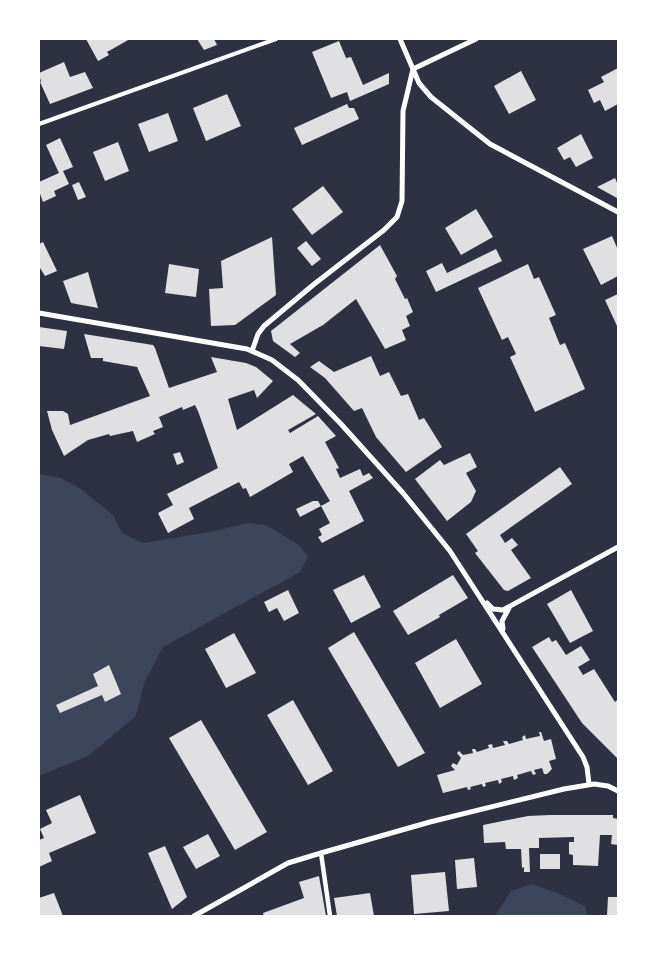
<svg xmlns="http://www.w3.org/2000/svg" width="657" height="955" viewBox="0 0 657 955" font-family="'Titillium Web',sans-serif">
  <style>
    .green { fill: #3c4559 }
    .building { fill: #e0e0e3 }
    .lines { fill: none; stroke-linecap: round; stroke-linejoin: round }
    .service { stroke: #fff; stroke-width: 4 }
    .pedestrian { stroke: #fff; stroke-width: 4.5 }
    .minor { stroke: #fff; stroke-width: 5 }
  </style>
  <rect width="100%" height="100%" fill="#2d3142"/>
  <path class="green" d="M39,474l22,4 20,11 32,26 9,18 21,10 72,-12 33,-8 18,2 33,20 9,12 -8,15 -137,75 -18,34 -9,35 -48,40 -49,20z
    M532,884l25,9 28,13 2,10h-92l16,-25z"/>
  <path class="building" d="M86,39h44l-23,13 2,3 -11,6z
    M197,39h17l3,6 -13,5z
    M339,41l7,17 5,-1 12,28 26,-12v11l-39,17 -3,-9 -16,6 -19,-46z
    M64,62l6,15 15,-5 8,16 -43,16 -10,-22h1l-2,-9z
    M618,68v36l-13,7 -5,-11 -6,3 -6,-13 16,-8 -3,-5z
    M521,71l15,29 -27,14 -15,-28z
    M227,94l14,32 -35,15 -13,-33z
    M347,104l2,4h5l5,11 -57,26 -8,-17z
    M168,113l10,28 -29,11 -11,-28z
    M581,134l12,24 -17,9 -6,-10 -6,3 -7,-12z
    M60,138l13,29 -10,4 6,13 -15,7 2,5 -13,6 -4,-11v-9l20,-9 -13,-28z
    M118,142l11,29 -24,10 -12,-29z
    M615,178l3,7 -1,13 -20,-11z
    M79,182l7,15 -8,3 -6,-15z
    M323,186l20,26 -31,23 -20,-26z
    M476,209l17,28 -32,18 -16,-27z
    M612,236l6,14v26l-17,9 -18,-36z
    M272,237l4,58 -41,30 -24,1 -2,-37 14,-1 -2,-27z
    M306,241l15,18 -9,7 -15,-18z
    M43,242l14,29 -12,5 -5,-8h-1v-24z
    M380,245l17,31 -2,3 10,20 2,-1 6,14 -7,4 4,10 -8,4 4,10 -21,9 -29,-50 -33,26 -33,19 10,9 -5,4 -22,-16 -2,-10z
    M496,249l6,12 -66,31 -10,-21 16,-8 5,10z
    M169,264l30,5 -3,28 -31,-4z
    M528,264l6,15 5,-2 17,38 -7,3 11,27 5,-2 20,46 -50,23 -25,-55 6,-3 -8,-17 -6,3 -24,-52z
    M88,272l10,36 -27,-5 -8,-22z
    M618,294v34l-13,-28z
    M39,327l28,4 -3,18 -25,-3z
    M84,334l69,11 2,3 14,40 48,-16 -6,-15 35,6 10,4 17,14 -16,17 -3,-8 -26,9 9,31 56,-35 23,19 -28,16 2,3 28,-17 18,20 -11,6 14,26 -3,1 4,9 20,-9 3,7 6,-3 4,5 -24,13 15,30 -42,22 -4,-6 4,-2 -3,-6 11,-6 -9,-17 9,-5 -27,-45 -14,8 4,8 -43,25 -4,-9 -3,1 -4,-7 -50,26 5,11 -26,14 -10,-20 15,-8 -6,-11 51,-26 -20,-57 -3,-6 -12,5 -1,-3 -23,10 4,10 -10,4 2,3 -18,8 -4,-11 -23,5 -1,-2 -21,6 -24,16 -12,-26 -5,-19h16l5,3 2,11 80,-29 -13,-29 -34,-6v-3h-12z
    M371,356l9,20 9,-4 12,24 7,-2 11,26 5,-2 18,29 -36,25 -30,-35 -14,-29 -8,3 -29,-33 -15,-11 9,-6 15,11z
    M180,452l4,10 -7,3 -4,-11z
    M470,453l7,14 -11,6 10,18 -5,11 -24,19 -32,-42 25,-19 4,5z
    M560,467l12,17 -72,51 5,8 7,-5 6,7 -7,5 20,28 -23,13 -4,-1 -29,-37 3,-2 -12,-17z
    M313,501h5l3,5 -21,11 -4,-8z
    M364,575l17,32 -30,16 -18,-33z
    M453,575l15,23 -29,17 1,2 -32,18 -15,-24z
    M288,590l11,23 -15,8 -7,-13 -8,4 -5,-10z
    M571,590l22,41 -23,12 -23,-39z
    M354,632l71,121 -27,14 -70,-119z
    M234,633l22,40 -30,15 -21,-39z
    M549,637l3,5 4,-2 10,15 15,-9 9,14 -12,7 5,8 11,-6 21,33 3,-3v60l-36,-36 -50,-76z
    M456,639l26,45 -42,24 -25,-45z
    M109,665l12,29 -16,8 -3,-7 -42,18 -4,-8 42,-19 -5,-12z
    M293,700l40,71 -25,14 -41,-70z
    M201,720l66,112 -32,18 -66,-112z
    M539,732h2l3,9 7,-2 5,20 -7,2 3,8 -5,5h-3l-2,-6 -8,2 2,4 -3,1 -2,-4 -14,4 1,3 -4,2 -1,-4 -12,3 1,3 -3,2 -1,-4 -13,3 1,3 -3,1 -1,-3 -12,3 1,2 -3,1 -1,-3 -24,6 -6,-18 18,-5 -4,-4 2,-3 4,2 4,-7 -4,-5 2,-2 4,4 10,-2 -1,-4h3l2,3 12,-4 -1,-3 4,-1 1,4 12,-3 -2,-4h4l2,3 14,-4 -1,-3 3,-2 1,4 14,-3z
    M80,795l16,38 -47,20 3,8 -13,6v-27l5,-2 -4,-9 12,-6 -6,-13z
    M550,815h63v3l5,1v26l-7,-1 1,-9h-12l-2,31 -25,-1v-10l-4,-1v-12h5v-5l-35,1v10h-10l1,24h-6v-5l-2,1 -1,-19h-15l-1,-7 -21,1 -1,-18 45,-9z
    M208,834l12,22 -24,13 -13,-22z
    M165,846l22,51 -15,12 -24,-56z
    M540,854h20v15h-20z
    M474,858l3,29 -20,2 -2,-29z
    M445,872l4,39 -35,3 -3,-39z
    M319,876l7,40h-62l-1,-3 41,-15 -5,-16z
    M54,893l9,23h-24v-18z
    M370,893l4,23h-37l-3,-18z
    M608,897h10v19h-11z"/>
  <g class="lines">
    <path class="service" d="M39,124l237,-85"/>
    <path class="pedestrian" d="M321,853l9,63"/>
    <path class="minor" d="M400,39l19,44 12,14 59,47 128,68
      M413,69l63,-30
      M39,313l208,36 25,11 26,20 43,44 62,69 47,58 133,206 4,10 2,17
      M252,351l6,-17 6,-8 49,-41 71,-55 13,-13 5,-16 1,-90 10,-42
      M487,603l6,6 10,1 115,-63
      M503,629l-1,-8 7,-13
      M194,916l94,-53 33,-10 109,-31 134,-33 30,-5 14,2 10,5"/>
  </g>
  <rect width="657" height="955" fill="none" stroke="#ffffff" stroke-width="80"/>
</svg>
